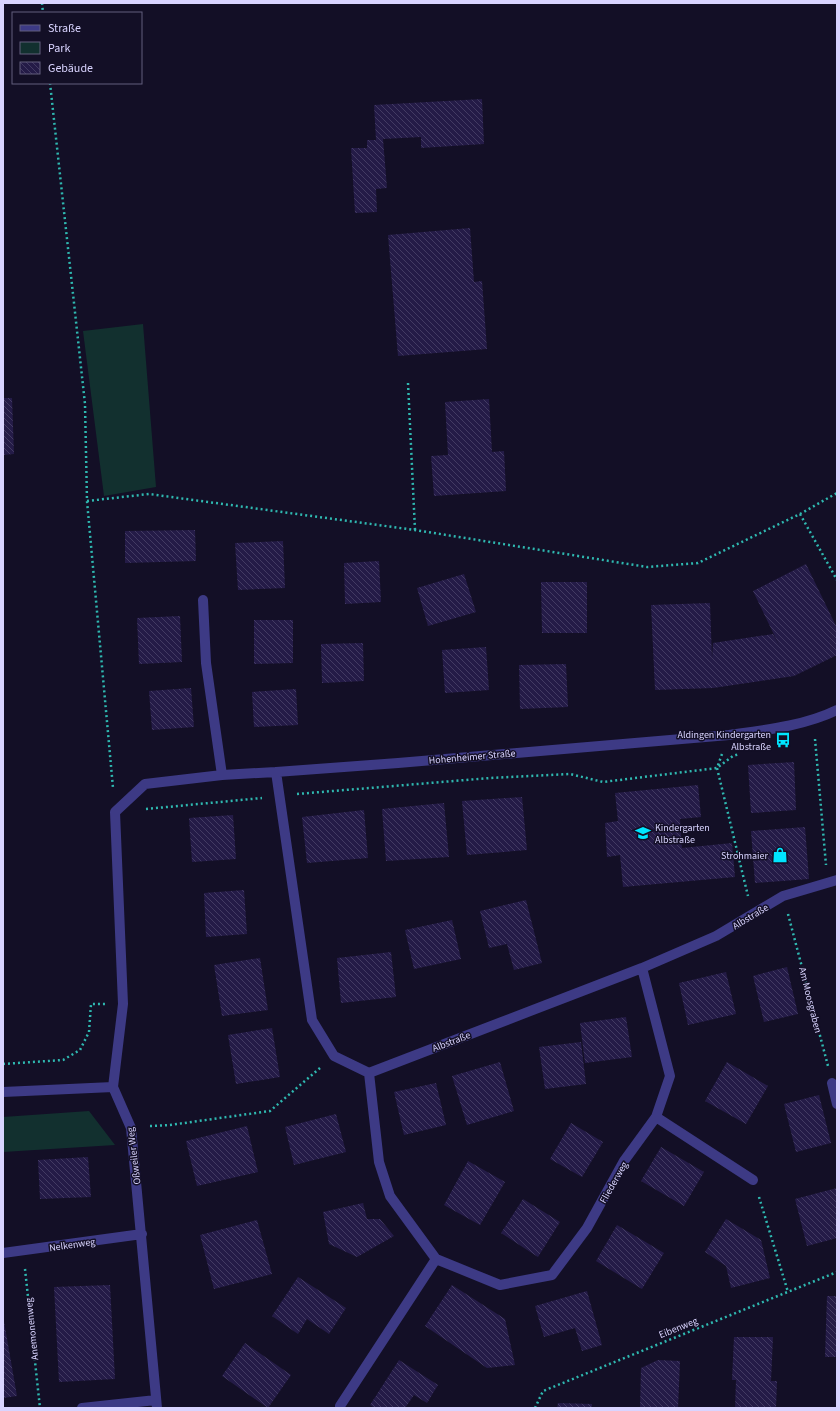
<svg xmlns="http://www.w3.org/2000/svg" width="840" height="1411" viewBox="0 0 840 1411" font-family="'Source Sans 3',sans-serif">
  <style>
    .green { fill: #12302f }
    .building { fill: url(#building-back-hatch) }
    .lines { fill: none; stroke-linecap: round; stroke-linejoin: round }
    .path { stroke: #2fb8b0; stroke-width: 2.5; stroke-dasharray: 2 3; stroke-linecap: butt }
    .minor { stroke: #3d3a85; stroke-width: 10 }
    .labels { text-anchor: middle; stroke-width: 3; stroke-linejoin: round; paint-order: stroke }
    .poi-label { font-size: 10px; fill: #d9d4ff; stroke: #130f26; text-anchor: end }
    .street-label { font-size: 10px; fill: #d9d4ff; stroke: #130f26 }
  </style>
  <defs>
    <pattern id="building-back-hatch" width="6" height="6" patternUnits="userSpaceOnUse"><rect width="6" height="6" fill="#241b47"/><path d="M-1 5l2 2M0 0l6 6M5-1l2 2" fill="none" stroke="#433b63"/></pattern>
  </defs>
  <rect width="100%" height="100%" fill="#130f26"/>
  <path class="green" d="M143,324l13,163 -52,9 -21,-165z
    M89,1111l26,34 -112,7v-35z"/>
  <path class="building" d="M482,99l2,45 -63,4v-11l-38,2 4,49 -11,1 1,23 -22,1 -4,-65h16v-8h9l-2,-35z
    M470,228l4,54 8,-1 5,68 -89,7 -10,-121z
    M3,398h9l2,56 -11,1z
    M489,399l3,53 12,-1 2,40 -72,5 -3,-40 17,-1 -3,-53z
    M195,530l1,31 -71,2v-32z
    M283,541l2,47 -47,2 -3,-47z
    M379,561l2,41 -36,2 -1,-41z
    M806,564l31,64v27l-43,21 -81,12 -58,2 -4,-85 59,-2 2,56 1,-16 60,-9 7,13 -27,-56z
    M464,574l12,38 -48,14 -11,-38z
    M541,582h46v51h-45z
    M180,616l2,46 -43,2 -2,-46z
    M254,620h39v43l-39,1z
    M363,643l1,38 -42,2 -1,-39z
    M486,647l3,43 -44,3 -3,-43z
    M566,664l2,43 -48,2 -1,-44z
    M191,688l3,39 -42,3 -3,-39z
    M296,689l2,36 -44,2 -2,-35z
    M794,762l2,48 -45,3 -3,-48z
    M698,785l3,32 -21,2 2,29 50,-5 3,34 -112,10 -3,-32 -13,2 -2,-34 13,-2 -3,-28z
    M522,797l5,53 -60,5 -5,-54z
    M444,803l5,54 -63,4 -4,-52z
    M364,810l4,48 -61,5 -5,-46z
    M233,815l3,44 -44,3 -3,-44z
    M805,827l4,52 -54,4 -4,-52z
    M244,890l3,44 -41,3 -2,-44z
    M526,900l16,63 -28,7 -7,-26 -18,4 -9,-37z
    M452,920l9,39 -47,10 -9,-39z
    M391,952l5,45 -55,6 -4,-45z
    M260,958l8,52 -46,6 -8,-51z
    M787,967l11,47 -34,8 -11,-46z
    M726,972l10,42 -48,11 -9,-42z
    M626,1017l6,40 -47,6 -5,-40z
    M272,1028l8,49 -44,7 -8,-49z
    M581,1042l5,42 -41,5 -6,-42z
    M500,1062l14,49 -47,14 -15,-49z
    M727,1062l41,24 -22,38 -41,-23z
    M436,1083l10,42 -42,10 -10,-43z
    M819,1095l12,48 -35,9 -12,-48z
    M336,1114l10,38 -52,13 -9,-38z
    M571,1123l32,19 -21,35 -32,-18z
    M247,1126l11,46 -61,14 -11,-45z
    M661,1147l43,25 -20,34 -43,-25z
    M88,1157l3,40 -51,2 -2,-39z
    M468,1161l37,21 -25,43 -36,-20z
    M837,1188v50l-30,8 -12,-47z
    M523,1199l37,23 -22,35 -37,-24z
    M363,1203l4,16h13l14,17 -37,21 -28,-13 -6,-32z
    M726,1219l35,21 9,38 -39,10 -5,-22 -21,-14z
    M257,1220l15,54 -58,15 -14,-54z
    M617,1225l47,28 -22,36 -46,-28z
    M298,1277l48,31 -17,26 -22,-15 -9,15 -26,-18z
    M110,1285l5,94 -56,3 -5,-95z
    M452,1285l53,34 10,46 -28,3 -62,-42z
    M587,1291l15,54 -20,6 -7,-23 -31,9 -9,-31z
    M827,1296h10v61h-12z
    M3,1316l14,80 -14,2z
    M734,1337h39l-2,44h6l-1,27h-41l1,-28h-4z
    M245,1343l46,32 -23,33 -46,-32z
    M399,1360l39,25 -11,18 -13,-8 -9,13h-30l-5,-3z
    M658,1360l22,1 -2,47h-38l1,-40z
    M558,1403l34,1v4h-35z"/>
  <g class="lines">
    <path class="path" d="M42,3l1,10
      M50,83l35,321 2,97 26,287
      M408,383l7,147
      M87,501l62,-7 266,36 232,37 51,-4 102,-49 37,-21
      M800,514l37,66
      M815,739l11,126
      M722,754l-5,14 31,128
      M297,794l193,-16 80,-4 33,8 114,-14 16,-12 6,-2
      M146,809l116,-11
      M788,914l40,152
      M3,1064l60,-4 17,-10 9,-18 2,-28h14
      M150,1126l20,-1 100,-14 50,-43
      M759,1197l29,95
      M25,1269l15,139
      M535,1408l8,-17 294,-119"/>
    <path class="minor" d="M203,600l3,63 16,112
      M276,772l36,248 22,36 35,17 273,-105 74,-32 67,-40 54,-16
      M369,1073l10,89 11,34 46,63 64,26 52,-10 35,-47 37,-67 32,-44 14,-41 -28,-108
      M832,1083l5,21
      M3,1092l110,-5
      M656,1117l97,63
      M3,1253l139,-19
      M340,1406l96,-147
      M82,1408l74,-8
      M157,1408l-26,-280 -18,-41 10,-83 -8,-192 30,-28 77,-9 54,-3 122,-9 331,-28c36,-5 75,-9 108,-25"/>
  </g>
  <defs>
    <g id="bus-bare" transform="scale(1.2)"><path d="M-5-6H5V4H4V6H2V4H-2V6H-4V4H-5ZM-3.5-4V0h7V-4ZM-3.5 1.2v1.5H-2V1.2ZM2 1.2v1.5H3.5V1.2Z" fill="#00e5ff" stroke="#130f26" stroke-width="2.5" paint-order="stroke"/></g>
    <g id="school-bare" transform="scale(1.2)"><path d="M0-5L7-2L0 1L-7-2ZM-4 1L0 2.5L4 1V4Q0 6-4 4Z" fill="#00e5ff" stroke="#130f26" stroke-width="2.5" paint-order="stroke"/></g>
    <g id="shop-bare" transform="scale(1.2)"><path d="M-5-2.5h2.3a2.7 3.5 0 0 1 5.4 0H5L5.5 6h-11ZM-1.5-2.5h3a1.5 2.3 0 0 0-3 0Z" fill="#00e5ff" stroke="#130f26" stroke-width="2.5" paint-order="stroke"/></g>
  </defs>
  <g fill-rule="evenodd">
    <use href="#bus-bare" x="783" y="740"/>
    <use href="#school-bare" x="643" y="833"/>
    <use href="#shop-bare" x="780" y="855"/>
  </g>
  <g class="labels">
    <g class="poi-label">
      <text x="771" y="738">Aldingen Kindergarten<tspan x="771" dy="12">Albstraße</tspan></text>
      <text x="655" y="831" text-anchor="start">Kindergarten<tspan x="655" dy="12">Albstraße</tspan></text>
      <text x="768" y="859">Strohmaier</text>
    </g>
    <g class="street-label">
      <text transform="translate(472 756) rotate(-5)" y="4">Hohenheimer Straße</text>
      <text transform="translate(750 916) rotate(-31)" y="4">Albstraße</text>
      <text transform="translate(811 1000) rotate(76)" y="4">Am Moosgraben</text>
      <text transform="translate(451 1041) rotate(-21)" y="4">Albstraße</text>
      <text transform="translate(133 1156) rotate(-97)" y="4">Oßweiler Weg</text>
      <text transform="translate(613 1182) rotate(-60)" y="4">Fliederweg</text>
      <text transform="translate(72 1244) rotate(-8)" y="4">Nelkenweg</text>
      <text transform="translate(678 1327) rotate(-22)" y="4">Eibenweg</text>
      <text transform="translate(31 1329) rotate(-96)" y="4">Anemonenweg</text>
    </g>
  </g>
  <rect width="840" height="1411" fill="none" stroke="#d9d4ff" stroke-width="8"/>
  <rect x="12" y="12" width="130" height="72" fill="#130f26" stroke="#625e7d"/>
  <rect x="20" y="25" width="20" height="6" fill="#3d3a85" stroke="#625e7d"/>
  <text x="48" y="32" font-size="12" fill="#d9d4ff">Straße</text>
  <rect x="20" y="42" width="20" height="12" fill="#12302f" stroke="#625e7d"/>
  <text x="48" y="52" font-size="12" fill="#d9d4ff">Park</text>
  <rect x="20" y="62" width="20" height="12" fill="url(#building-back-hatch)" stroke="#625e7d"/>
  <text x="48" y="72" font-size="12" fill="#d9d4ff">Gebäude</text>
</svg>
